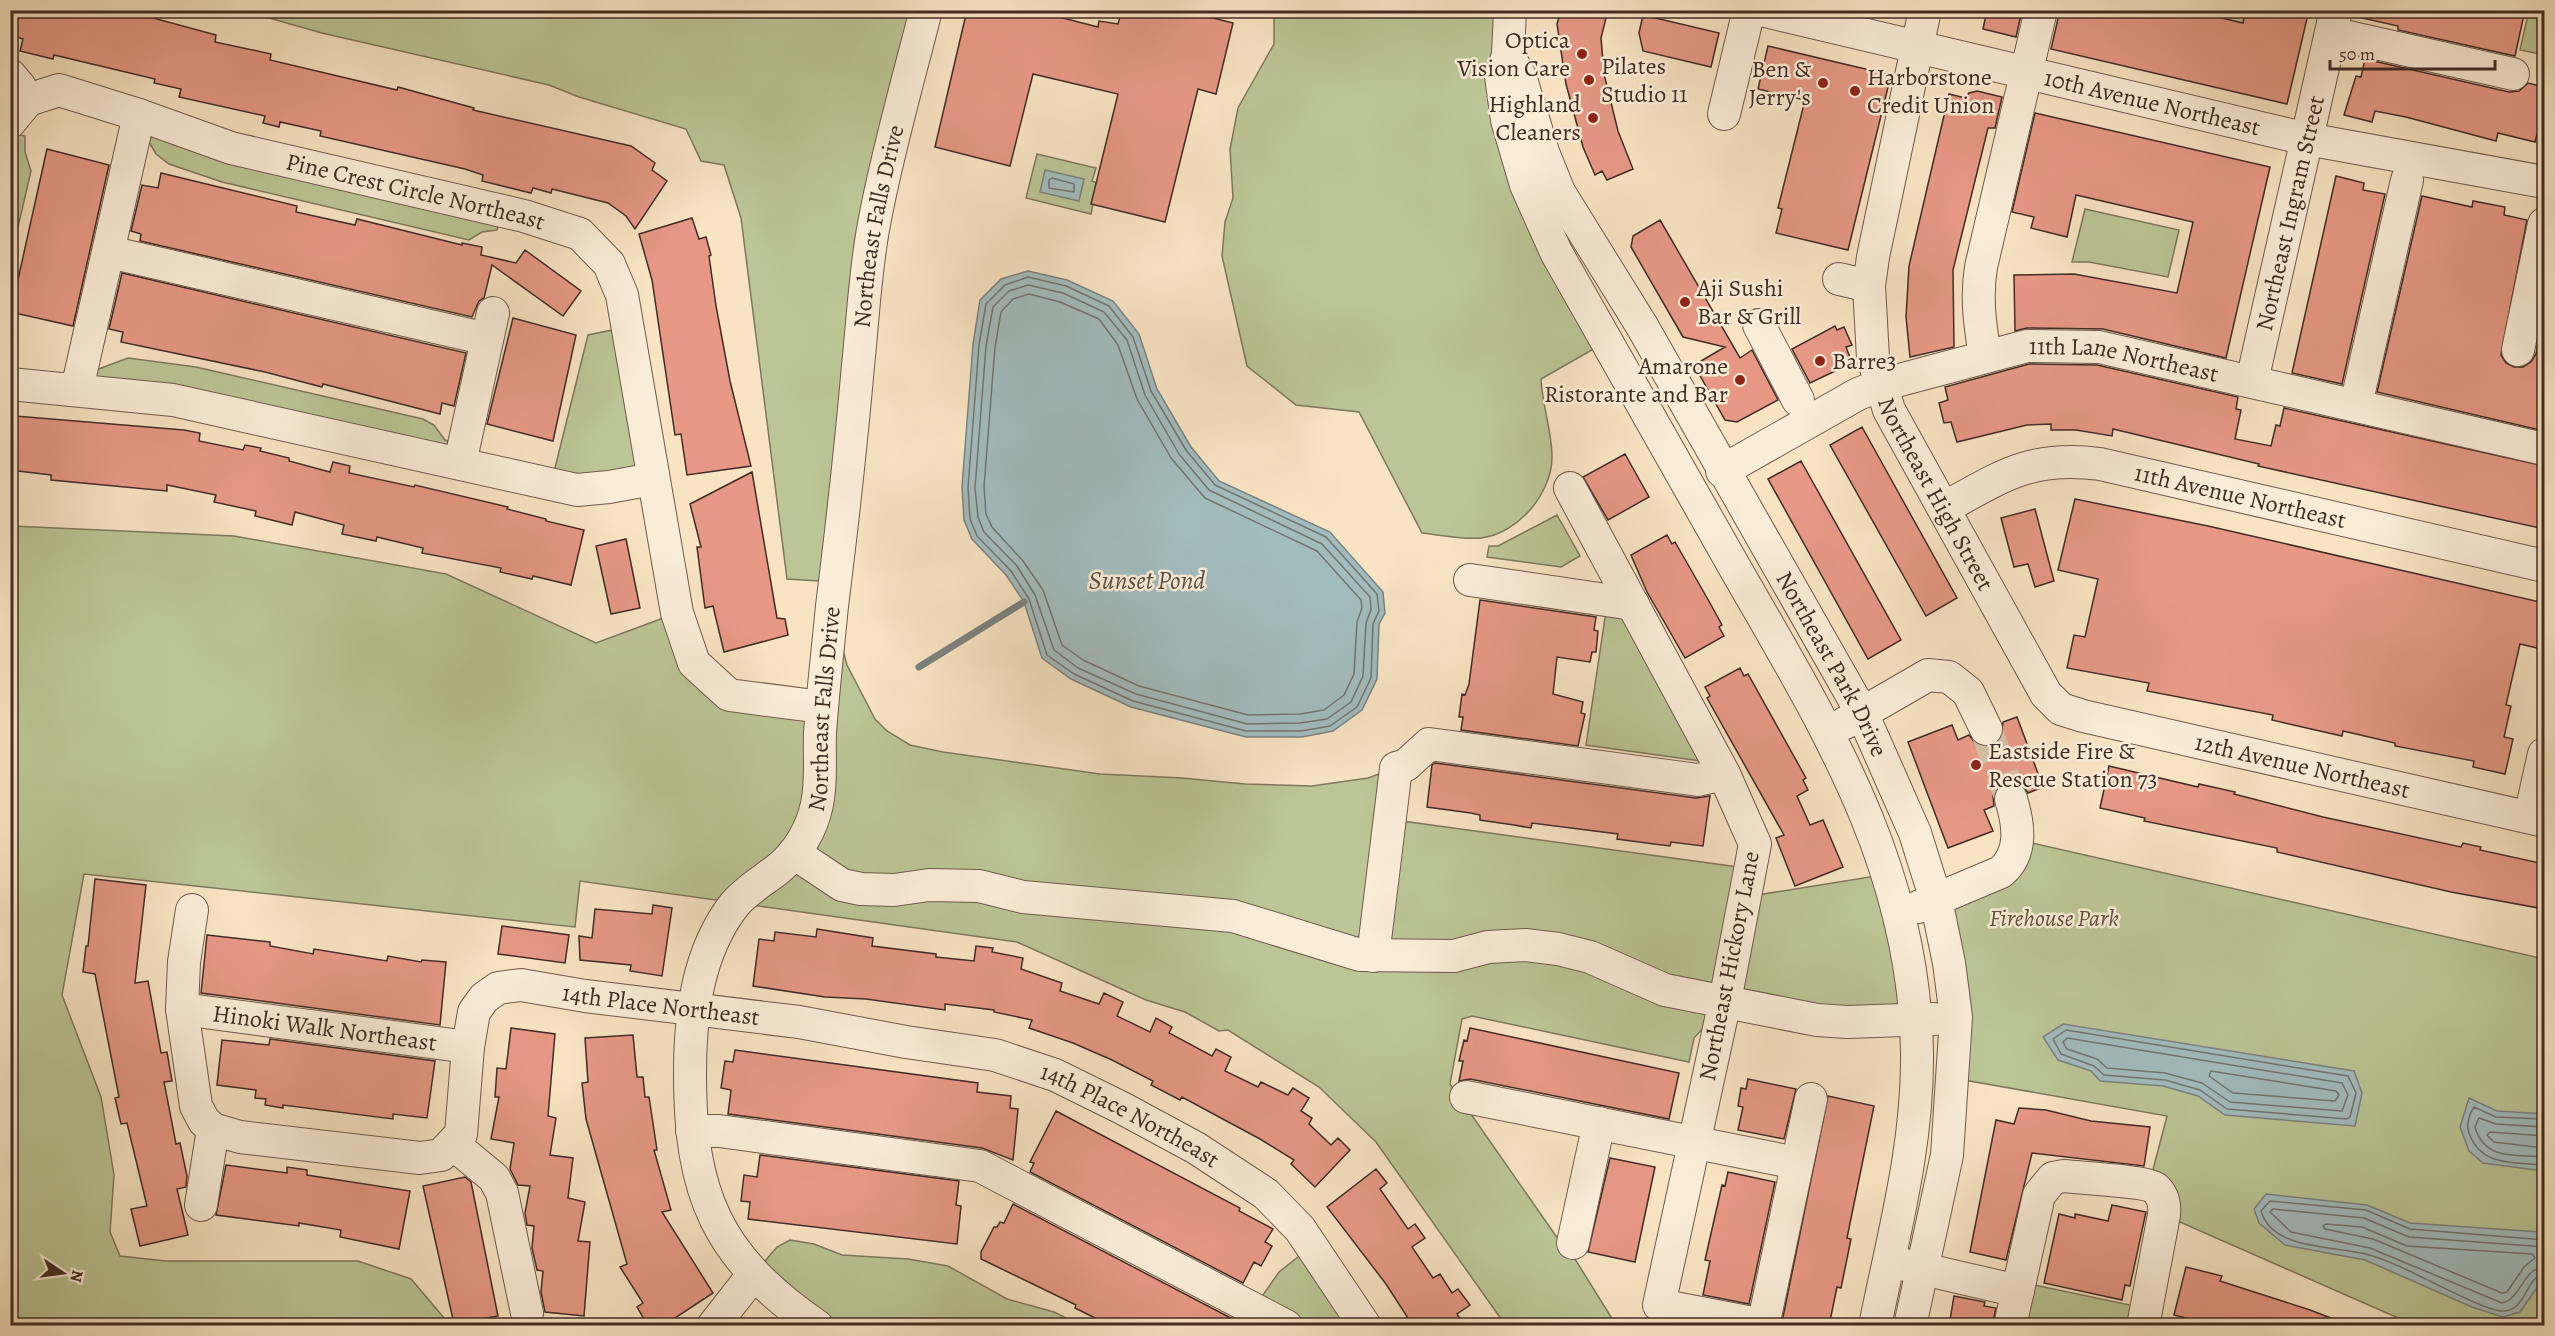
<svg xmlns="http://www.w3.org/2000/svg" width="2555" height="1336" viewBox="0 0 2555 1336" font-family="Alegreya,serif">
  <style>
    .green { fill: #bbc595; stroke: #7e785c; stroke-width: 1.5 }
    .water { fill: #a2bcbe; stroke: #7b8280; stroke-width: 1.5 }
    .lines { fill: none; stroke-linecap: round; stroke-linejoin: round }
    .shore { stroke: #727471; stroke-width: 1.5 }
    .stream { stroke: #7b8280; stroke-width: 7 }
    .building { fill: #e69885; stroke: #412c24; stroke-width: 1.5 }
    .minor-tunnel { stroke: #d3bfa3; stroke-width: 32; stroke-dasharray: 32 16; stroke-linecap: butt }
    .minor-casing { stroke: #6f5a4c; stroke-width: 34 }
    .minor { stroke: #faedd8; stroke-width: 32 }
    .poi-dot { fill: #8f2418; stroke: #faedd8; stroke-width: 2 }
    .labels { text-anchor: middle; stroke-width: 5; stroke-linejoin: round; paint-order: stroke }
    .poi-label { font-size: 24px; fill: #412c24; stroke: #faedd8; text-anchor: start }
    .street-label { font-size: 24px; fill: #412c24; stroke: #faedd8 }
    .park-label { font-size: 24px; font-style: italic; fill: #605240; stroke: #faedd8 }
    .water-label { font-size: 26px; font-style: italic; fill: #59504a; stroke: #faedd8 }
  </style>
  <rect width="100%" height="100%" fill="#f8e4c3"/>
  <filter id="stains"><feTurbulence type="fractalNoise" baseFrequency=".00333" numOctaves="4"/><feColorMatrix values="0 0 0 0 .2 0 0 0 0 .09 0 0 0 0 .02 0 0 0 .5 -.17"/></filter>
  <radialGradient id="worn" r=".72"><stop offset=".6" stop-color="#630" stop-opacity="0"/><stop offset="1" stop-color="#630" stop-opacity=".3"/></radialGradient>
  <path class="green" d="M2529,10l15,1v44l-24,-5z
    M244,11h682l-52,213 -39,358 -48,-3 -46,-361 -17,-53 -23,-4 -15,-32 -107,-32 -30,-12 -227,-52z
    M1274,11h236l-9,65 105,266 -65,37c1,26 11,52 11,78 0,36 -34,77 -71,81 -19,2 -40,-3 -59,-5l-63,-121 -63,-7 -49,-39 -25,-110 3,-34 8,-24 -3,-49 4,-20 4,-21 36,-64z
    M2188,11h58l-3,12z
    M156,121l346,89 -5,20 -15,2 -13,8 -247,-58 -53,-18 -13,-10 -7,-12z
    M11,133l14,3v16l6,19 -20,86z
    M1037,154l59,14 -4,13 5,2 -6,31 -65,-16z
    M2085,209l94,21 -11,47 -79,-15h-17z
    M627,327l26,152 -102,5 37,-149z
    M128,358l68,9 227,52 11,6 11,15 19,5 -4,18 -383,-74 19,-19z
    M1557,515l23,41 -19,11 -74,-10 2,-11h9z
    M11,526l223,10 212,38 150,69 81,-30 52,82 93,12 10,-98 15,56 28,54 12,12 23,14 33,7 157,22 82,4 63,6 67,2 56,-8 28,-10 -8,51 350,48 7,30 143,-23 26,148 -202,-24 -6,27 -12,13 -5,24 -217,-46 -10,3 -12,65 115,165 10,10 41,66 -110,1 -130,-184 -57,-55 -91,-57 -9,1 -34,-19 -39,-12 -129,-58 -437,-61 -5,46 -491,-53 -22,121 39,102 13,78 -4,57 10,24 46,5h192l53,18 39,46 -439,1z
    M1606,611l16,2 79,148 -115,-16z
    M2019,840l525,119v366h-130l-250,-110 -15,-30 18,-69 -214,-38 -17,-178z
    M790,1240l24,4 28,11 66,4 40,7 59,33 47,13 26,13h-263l-64,-50 24,-28z
    M1312,1246l53,79h-79l-32,-17 25,-36z
    M2020,1282l124,26 -1,17 -109,1 -23,-4z"/>
  <path class="water" d="M1045,170l39,9 -5,22 -39,-9z
    M1028,271l39,9 46,21 26,33 18,55 34,58 28,34 111,51 53,60 2,21 -6,11 -2,55 -15,31 -29,21 -31,6h-56l-115,-30 -60,-28 -29,-21 -18,-56 -18,-27 -34,-36 -8,-19 -2,-33 11,-143 7,-44 21,-21z
    M2063,1024l291,47 8,22 -7,33 -130,-11 -27,-19 -35,-10 -63,-5 -9,-10 -33,-11 -15,-23z
    M2469,1098l28,13 47,3v57l-61,-8 -14,-12 -9,-24z
    M2266,1194l101,11 43,18 130,9 4,4 -1,43 -23,33 -17,5 -31,-10 -107,-47 -80,-15 -26,-22 -5,-14z"/>
  <g class="lines">
    <path class="shore" d="M1052,178l22,6v8l-25,-4v-8z
      M1028,277l38,9 43,20 24,31 18,54 35,59 29,35 111,52 51,57 2,17 -6,13 -2,54 -14,29 -27,19 -29,5h-55l-113,-30 -59,-27 -27,-19 -18,-56 -18,-28 -34,-35 -7,-17 -2,-31 11,-143 7,-41 19,-19z
      M1028,285l35,8 41,19 23,28 18,55 34,59 30,36 113,54 48,53 1,13 -5,13 -3,53 -12,26 -24,17 -27,4 -53,1 -111,-30 -58,-26 -24,-18 -19,-55 -18,-29 -33,-34 -6,-15 -3,-29 11,-142 7,-39 16,-16z
      M1029,294l31,8 39,17 19,26 19,54 34,59 34,40 112,53 44,49 1,8 -5,14 -3,52 -10,21 -20,15 -24,4 -52,1 -109,-29 -56,-26 -21,-15 -19,-55 -20,-29 -31,-34 -6,-13 -2,-27 11,-140 6,-35 12,-13z
      M2066,1030l282,46 8,17 -6,24 -3,2 -120,-10 -27,-19 -35,-10 -61,-5 -10,-9 -33,-12 -8,-15z
      M2067,1038l275,45 6,12 -6,16 -112,-9 -28,-19 -37,-10 -58,-5 -10,-9 -30,-10 -4,-7z
      M2211,1071l125,20 3,4 -4,6 -102,-8 -24,-17z
      M2544,1119l-48,-2 -22,-10c-5,7 -8,18 -5,26 12,34 45,29 75,32
      M2544,1127l-48,-3 -17,-6 -4,9c10,34 39,27 69,30
      M2544,1136l-54,-4 -3,3 7,7 50,6
      M2326,1224l36,3 45,19 125,8 3,4 -11,9 -17,25 -5,1 -129,-54 -48,-10 -2,-3z
      M2544,1240l-134,-11 -44,-19 -96,-9 -9,10c11,39 73,35 105,43 33,9 65,29 97,43 11,5 26,13 39,14 24,2 23,-34 42,-37
      M2544,1247l-135,-10 -45,-19 -91,-9 -3,3 21,20 79,16 132,55c20,-5 21,-35 42,-36"/>
    <path class="stream" d="M919,667l105,-65"/>
  </g>
  <path class="building" d="M10,10h125l12,4 -1,2 70,19 -1,7 56,12 -1,6 127,30 1,-3 76,21 -1,2 158,36 24,17 -3,7 15,11 -32,48 -9,-13 -18,-13 -56,-14 -1,4 -18,-5 -2,5 -49,-12 1,-6 -18,-6 -145,-33 1,-5 -41,-9 -1,5 -16,-4 2,-7 -86,-19 2,-8 -27,-6 1,-4 -101,-24 -1,4 -33,-8 3,-12 -13,-4z
    M967,10h89l-1,6 43,11 1,-6 19,3 4,-14h59l52,13 -17,71 -18,-5 -33,133 -74,-18 27,-110 -85,-20 -23,92 -75,-19z
    M1561,10h47l-7,28 3,36 14,57 15,38 -26,11 -5,-9 -7,4 -12,-28 -17,-63 -9,-60z
    M1987,10h35l-6,27 -33,-8z
    M2060,10h128l55,13 3,-13h63l-22,94 -236,-55z
    M2362,10h163l-10,46 -117,-26v-4l-36,-8z
    M1643,15l76,18 -8,34 -68,-16 -4,-18z
    M1768,46l123,29 -43,175 -72,-17 6,-24 -4,-1 27,-108 -47,-11z
    M2365,59l144,33 10,-1 9,-8 16,4v48l-7,-1 -2,8 -37,-9 -2,8 -90,-24 -31,-6 -3,11 -28,-7 12,-39 5,1z
    M1977,91l25,6 -7,31h-7l-35,142 1,77 -44,10 -4,-40 3,-51 40,-172 16,4 4,-5z
    M2035,113l235,54 -44,191 -123,-29 -76,-1 -12,3 -1,-56 60,-1 103,19 16,-71 -117,-27 -9,42 -36,-9 3,-11 -22,-5z
    M47,149l62,16 -36,161 -63,-14v-20l5,1z
    M161,173l136,33 -1,6 59,13 2,-6 105,26v-2l20,4 -1,8 35,8 9,-13 56,41 -18,25 -71,-51 -8,33 -5,3 -7,16 -332,-76 1,-7 -10,-3 11,-46 16,3z
    M2336,176l28,7 -1,7 22,4 -43,190 -50,-11z
    M2422,196l50,11 1,-6 32,6 -1,8 23,5 -26,135 5,8 8,4h9l8,-5 5,-8 8,-43v120l-167,-39z
    M692,218l7,21 7,-2 5,18 -2,1 7,50 14,75 21,85 -64,9 -6,-41 -6,1 -23,-155 -13,-46z
    M1660,220l80,138 12,-8 26,50 -41,22 -12,-2 -31,-55 31,-18 -42,-10 -52,-90 2,-11z
    M122,273l344,80 -12,53 -12,-3 -2,11 -117,-30 -1,3 -57,-15 -144,-30 2,-10 -14,-3z
    M513,318l63,17 -23,106 -66,-17z
    M1835,326l2,4 7,-3 8,18 -6,2 6,16 -42,20 -18,-34z
    M2029,364l68,1 141,32 -2,12 5,1 -6,29 36,7 5,-21 4,1 4,-18 260,58v63l-286,-63 1,-2 -146,-35 -1,7 -36,-6h-25v-6l-24,1 -70,17 -6,-20 -7,1 -5,-20 9,-3 -3,-13z
    M15,416l169,14 16,3 -1,8 44,9 2,-5 16,3 -1,3 29,7v3l41,11 3,-10 17,4 -1,7 65,14 1,-2 93,22 -1,2 39,10v2l38,9 -13,55 -38,-9 -1,3 -32,-7 1,-4 -79,-15 1,-5 -46,-11 -1,4 -34,-7 2,-9 -49,-13 -3,13 -37,-9 1,-5 -42,-9 2,-7 -49,-10v6l-116,-11v-5l-41,-5z
    M1862,427l95,171 -31,18 -96,-171z
    M1625,454l24,43 -41,23 -25,-43z
    M1801,461l100,179 -33,19 -100,-180z
    M752,472l25,146 8,1 3,16 -64,17 -11,-46 -8,2 -8,-61h4l-11,-43z
    M2075,499l133,27 336,77 -7,45 -17,-4 -14,61 5,1 -7,31 9,2 -8,35 -32,-7 1,-6 -79,-15v-3l-52,-12 -1,5 -31,-7 -39,-9 1,-5 -126,-24 2,-8 -82,-15 7,-33 11,2 13,-58 -40,-9z
    M2035,509l19,72 -19,6 -7,-23 -14,3 -13,-49z
    M1667,535l5,9 3,-2 35,61 12,22 -3,2 5,9 -39,22 -38,-66 -16,-37z
    M626,539l14,69 -29,6 -15,-68z
    M1480,600l116,17 -2,13 4,1 -2,21h-4l-2,10 -33,-5 -4,37 30,8 -2,11 4,1 -7,32 -117,-16 2,-13h-4l3,-23 3,1 4,-11z
    M1740,668l4,8 4,-2 58,104 -3,2 5,10 -11,6 13,29 13,-5 20,47 -48,19 -19,-48 8,-3 -77,-137 3,-2 -5,-9z
    M2017,717l26,70 -15,6 -5,-7 -8,-5 -9,1 -7,4 -6,9 1,11 -10,4 9,21 -45,17 -40,-106 44,-17 6,15 11,-5 7,9 9,3 8,-2 8,-6 2,-17z
    M1435,763l261,35 14,-2 -7,50 -32,-4 -1,4 -16,-2 -37,-5 1,-5 -86,-11 -1,5 -17,-3 -34,-5v-5l-9,-2 -44,-6 5,-42z
    M2109,766l89,21 1,-3 36,8 -1,2 89,23 138,30 2,-4 18,4 -1,3 64,14v45l-93,-17 -174,-40v-4l-133,-27 1,-3 -45,-10z
    M95,879l51,6 -11,98 13,-2 13,72 6,-1 5,29 -8,1 12,62 4,-1 7,33 -1,11 -9,2 11,46 -48,11 -9,-37 16,-3 -20,-83 -6,1 -6,-26 4,-1 -24,-123 -12,-2 3,-26h2z
    M653,905l19,3 -10,68 -32,-5 1,-6 -51,-5 -1,-24 13,2 3,-29 57,5z
    M502,926l67,9 -4,28 -67,-9z
    M817,929l56,9 -1,8 64,8v3l38,4 2,-15 17,2 -1,4 31,6 -2,11 41,14 -2,8 39,13 5,-11 19,9 -6,14 33,16 6,-14 16,9 -3,6 43,23 4,-7 15,8 -6,14 33,16 3,-5 27,13 5,-7 16,10 -8,13 11,7 -3,6 22,21 7,-7 12,12 -35,37 -24,-23 3,-4 -34,-21 -78,-42 -2,3 -29,-15 2,-4 -41,-21 -39,-17 -44,-15 3,-8 -38,-8v-2l-49,-6v6l-79,-11 -41,-2 -72,-11 6,-47 15,2 1,-9 41,5z
    M207,935l63,7v4l43,8 1,-5 73,12 1,-5 33,6 1,-2 24,2 -6,63 -239,-32z
    M511,1028l44,6 -7,82 8,2 -6,37 23,3 -5,40 17,4 -7,39 12,1 -6,74 -39,-4 -4,-20 2,-21 -6,-1 -5,-22 2,-22 -7,-1 -2,-12 5,-27 -12,-1 -8,-16 4,-26 -23,-4 8,-42h-4l2,-29 9,1z
    M1470,1028l209,45 -10,46 -199,-40 -11,2 4,-20h-4l5,-21 3,1z
    M633,1035l4,42h6l2,20h4l8,53h-3l17,60 -9,2 51,81 -50,33h-15l-11,-19 6,-4 -23,-36 7,-3 -41,-145 -4,-36 6,-1 -3,-44z
    M270,1039l165,22 -8,57 -34,-4v5l-110,-14v3l-18,-3 1,-6 -11,-1 1,-8 -39,-5 5,-45 47,5z
    M735,1050l243,33 -1,9 34,4 -1,12 8,1 -5,51 -31,-12 -254,-34 3,-24 -10,-2 4,-27 8,1z
    M1748,1079l48,10 -12,50 -46,-9 5,-23 -5,-1 3,-18 5,1z
    M1828,1096l46,10 -27,132 4,1 -10,49 -4,-1 -8,39h-31l-16,-4z
    M2019,1108l27,2 45,11 59,6 -6,39 -112,-13 -26,107 -36,-8 26,-132 18,4z
    M1056,1111l184,97 -1,3 34,18 -8,13 7,4 -11,20 -7,-4 -11,21 -213,-111 4,-9 -4,-1z
    M760,1155l199,26 -3,24 5,1 -4,38 -209,-25 2,-17 -9,-1 3,-26 13,2z
    M1610,1158l45,9 -20,95 -47,-10z
    M226,1165l61,8v-6l20,3v5l103,16 -11,58 -59,-12 1,-7 -42,-7v3l-83,-11z
    M1376,1169l11,14 -7,6 28,40 7,-5 10,14 -13,9 21,31 7,-4 12,19 6,-4 12,16 -13,9 7,12h-51l-27,-42 -59,-77z
    M1728,1172l47,10 -26,122 -46,-9 7,-34 -5,-1 17,-75 3,1z
    M465,1177l6,5 27,134 -44,8 -31,-138z
    M1013,1204l233,122h-135l-36,-18 1,-3 -95,-46v-7l13,-25h3l3,-5 4,1z
    M2112,1205l34,7 -16,74 -5,-1 -3,15 -78,-17 15,-69 16,4v-4l33,7z
    M2186,1267l36,9 -2,5 90,29 34,13 -1,3h-114l-19,-7 -1,5 -35,-9z
    M1954,1296l31,6 -1,4 12,2 -4,18h-43z"/>
  <g class="lines">
    <path class="minor-tunnel" d="M1986,729l25,70"/>
    <g class="minor-casing">
      <g id="minor">
        <path d="M1510,10l-2,45 -7,21 6,44 19,65 30,67c59,106 119,211 179,316 90,157 180,298 182,486 1,93 -24,182 -42,272"/>
        <path id="s1" d="M1761,10l546,129 237,43"/>
        <path id="s2" d="M1925,10l-52,247 -4,29 4,72 16,52 157,284 15,15 22,7 461,105"/>
        <path d="M2331,33l182,41"/>
        <path id="s3" d="M1508,55l12,21 23,76 16,40 83,134 220,387 53,120 21,67 13,63 7,54 -9,138 -37,171"/>
        <path d="M10,75l10,12"/>
        <path d="M1724,114l25,-104"/>
        <path id="s4" d="M10,122l18,-22 31,-10 80,25 92,33 293,68 56,18 29,30 13,31 55,318 17,50 35,32 93,12"/>
        <path d="M109,252l378,87"/>
        <path d="M1839,279l30,7"/>
        <path d="M1759,325l39,75"/>
        <path d="M2518,350l26,-126"/>
        <path d="M1985,356c-5,-31 -9,-58 -4,-89l60,-257"/>
        <path id="s5" d="M2252,381l84,-371"/>
        <path d="M10,384l163,16 404,90 32,-3 44,-8"/>
        <path d="M77,389l62,-274"/>
        <path d="M2356,405l51,-225"/>
        <path d="M460,463l33,-150"/>
        <path id="s6" d="M1722,471l136,-77 23,-9 146,-39 72,1 445,102"/>
        <path d="M1570,488l154,286 31,70 -30,157 -66,304 104,20"/>
        <path id="s7" d="M1944,508c58,-32 87,-53 156,-44l444,102"/>
        <path d="M1470,580l163,24"/>
        <path d="M1845,723l83,-48 21,2 19,15 18,37"/>
        <path d="M2530,817l14,-63"/>
        <path d="M794,853l48,32 19,4 33,1 35,-5 50,1 44,11 210,19 127,39 94,1 34,-9 37,-2 33,4 32,8 75,33 152,30 30,2 87,-3"/>
        <path d="M1918,907l83,-35c22,-19 18,-47 10,-73"/>
        <path id="s8" d="M192,910l-8,52 -2,47 14,97 8,15 9,8 27,8 180,21 21,-3 20,-21 7,-87 6,-35 10,-14 14,-10 23,-3 64,11 214,26 107,20 89,13 60,20 67,33 74,40 70,46 34,35 65,97"/>
        <path d="M1373,956l23,-188 10,-3 23,-21 269,36 26,-6"/>
        <path id="s9" d="M182,1009l286,38"/>
        <path d="M1466,1097l331,66"/>
        <path d="M692,1131h27l261,35 306,160"/>
        <path d="M453,1144l41,34 8,15 25,120"/>
        <path d="M201,1205l12,-76"/>
        <path d="M1573,1243l26,-120"/>
        <path d="M1901,1264l117,27"/>
        <path d="M713,1326l40,-51"/>
        <path id="s10" d="M817,1326c-100,-69 -127,-131 -127,-252 0,-58 7,-121 44,-169 12,-15 29,-24 44,-36 20,-16 34,-40 39,-65 5,-23 2,-48 3,-71 3,-43 8,-85 12,-127 10,-80 19,-160 26,-240 5,-47 7,-95 16,-142 13,-71 34,-143 52,-214"/>
        <path d="M1763,1326l48,-227"/>
        <path d="M2010,1326l29,-131 14,-17 11,-2c17,2 81,5 91,12 8,7 10,17 9,27l-21,111"/>
      </g>
    </g>
    <use href="#minor" class="minor"/>
  </g>
  <g class="poi-dot">
    <circle cx="1582" cy="54" r="6"/>
    <circle cx="1589" cy="80" r="6"/>
    <circle cx="1823" cy="83" r="6"/>
    <circle cx="1855" cy="91" r="6"/>
    <circle cx="1593" cy="118" r="6"/>
    <circle cx="1685" cy="302" r="6"/>
    <circle cx="1820" cy="361" r="6"/>
    <circle cx="1740" cy="380" r="6"/>
    <circle cx="1976" cy="765" r="6"/>
  </g>
  <g class="labels">
    <g class="poi-label">
      <text x="1570" y="48" text-anchor="end">Optica<tspan x="1570" dy="28">Vision Care</tspan></text>
      <text x="1601" y="74">Pilates<tspan x="1601" dy="28">Studio 11</tspan></text>
      <text x="1811" y="77" text-anchor="end">Ben &amp;<tspan x="1811" dy="28">Jerry's</tspan></text>
      <text x="1867" y="85">Harborstone<tspan x="1867" dy="28">Credit Union</tspan></text>
      <text x="1581" y="112" text-anchor="end">Highland<tspan x="1581" dy="28">Cleaners</tspan></text>
      <text x="1697" y="296">Aji Sushi<tspan x="1697" dy="28">Bar &amp; Grill</tspan></text>
      <text x="1832" y="369">Barre3</text>
      <text x="1728" y="374" text-anchor="end">Amarone<tspan x="1728" dy="28">Ristorante and Bar</tspan></text>
      <text x="1988" y="759">Eastside Fire &amp;<tspan x="1988" dy="28">Rescue Station 73</tspan></text>
    </g>
    <g class="street-label">
      <text dy="8" stroke="none"><textPath href="#s1" startOffset="402">10th Avenue Northeast</textPath></text>
      <text dy="8" stroke="none"><textPath href="#s4" startOffset="432">Pine Crest Circle Northeast</textPath></text>
      <text dy="8" stroke="none"><textPath href="#s5" startOffset="172">Northeast Ingram Street</textPath></text>
      <text dy="8" stroke="none"><textPath href="#s10" startOffset="1191">Northeast Falls Drive</textPath></text>
      <text dy="8" stroke="none"><textPath href="#s6" startOffset="430">11th Lane Northeast</textPath></text>
      <text dy="8" stroke="none"><textPath href="#s2" startOffset="504">Northeast High Street</textPath></text>
      <text dy="8" stroke="none"><textPath href="#s7" startOffset="310">11th Avenue Northeast</textPath></text>
      <text dy="8" stroke="none"><textPath href="#s3" startOffset="692">Northeast Park Drive</textPath></text>
      <text dy="8" stroke="none"><textPath href="#s10" startOffset="705">Northeast Falls Drive</textPath></text>
      <text dy="8" stroke="none"><textPath href="#s2" startOffset="1002">12th Avenue Northeast</textPath></text>
      <text transform="translate(1729 966) rotate(-79)" y="8">Northeast Hickory Lane</text>
      <text dy="8" stroke="none"><textPath href="#s8" startOffset="808">14th Place Northeast</textPath></text>
      <text dy="8" stroke="none"><textPath href="#s9" startOffset="144">Hinoki Walk Northeast</textPath></text>
      <text dy="8" stroke="none"><textPath href="#s8" startOffset="1294">14th Place Northeast</textPath></text>
    </g>
    <g class="park-label">
      <text x="2054" y="926">Firehouse Park</text>
    </g>
    <g class="water-label">
      <text x="1147" y="589">Sunset Pond</text>
    </g>
  </g>
  <rect width="2555" height="1336" fill="none" stroke="#f8e4c3" stroke-width="36"/>
  <rect x="12" y="12" width="2531" height="1312" fill="none" stroke="#412c24" stroke-width="3"/>
  <rect x="18" y="18" width="2519" height="1300" fill="none" stroke="#412c24" stroke-width="1.5"/>
  <g transform="translate(63 1273) rotate(103)" stroke="#faedd8" stroke-width="4.5" paint-order="stroke">
  <path d="M0-4.5L10 22L0 15L-10 22Z" fill="#412c24"/>
  <text y="-9" font-size="16" font-weight="bold" text-anchor="middle" fill="#412c24">N</text>
  </g>
  <path d="M2330 60v9h165v-9" fill="none" stroke="#412c24" stroke-width="3"/>
  <text x="2339" y="60" font-size="18" fill="#412c24" stroke="#faedd8" stroke-width="4.5" paint-order="stroke">50 m</text>
  <rect width="100%" height="100%" filter="url(#stains)"/>
  <rect width="100%" height="100%" fill="url(#worn)"/>
</svg>
